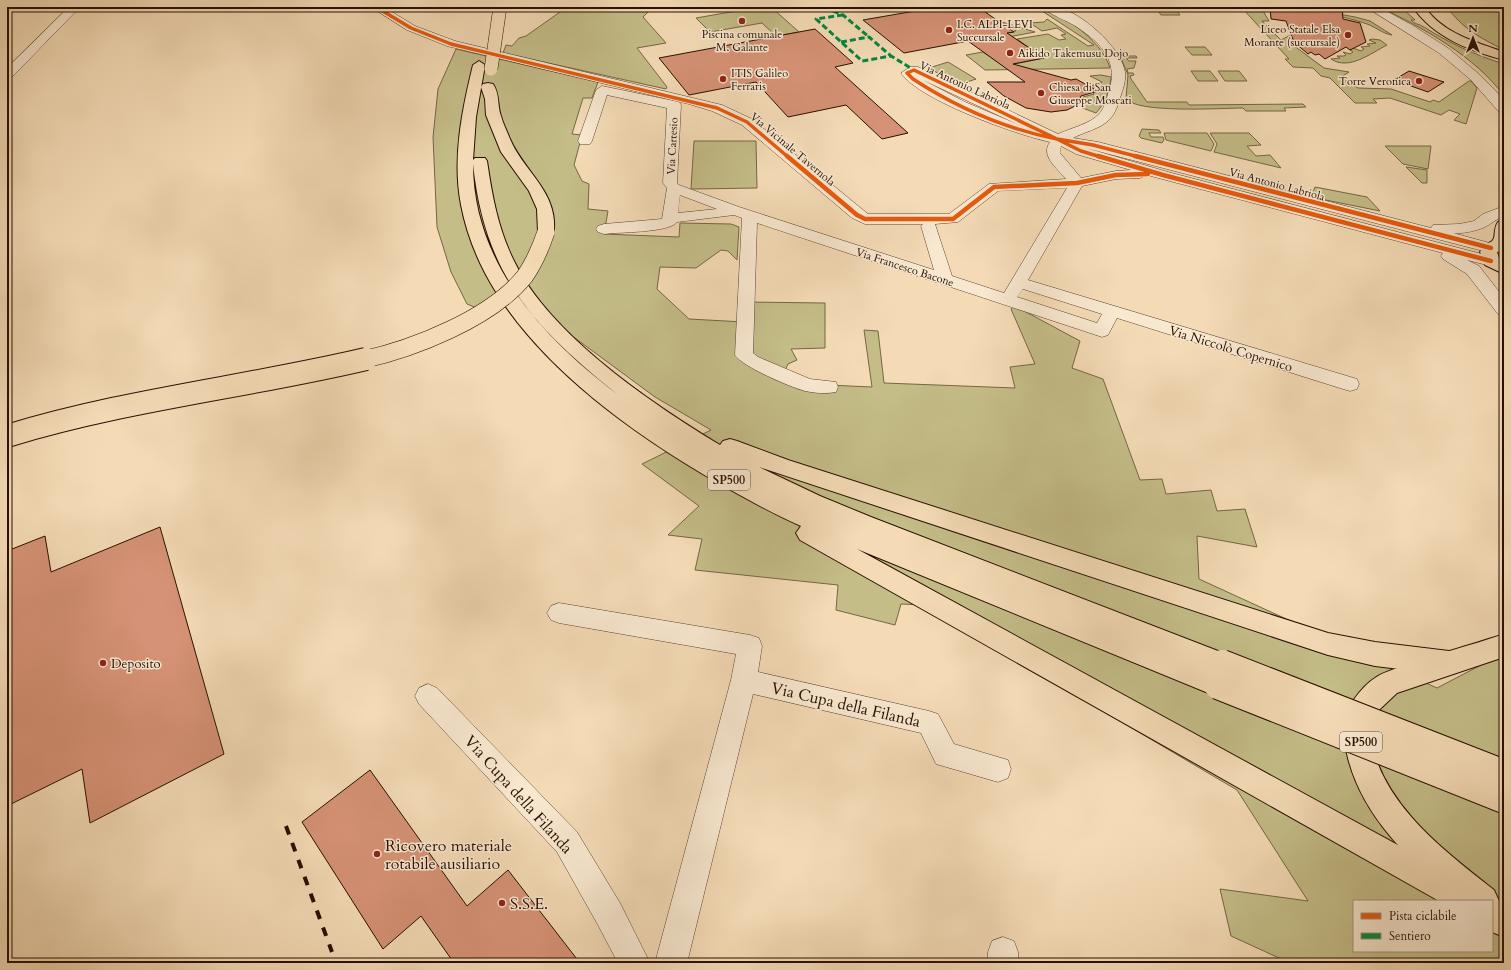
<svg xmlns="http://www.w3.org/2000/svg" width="1511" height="970" viewBox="0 0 1511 970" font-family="Cardo,serif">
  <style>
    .green { fill: #c4bd88; stroke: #756644; fill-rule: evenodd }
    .building { fill: #d69276; stroke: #260f00 }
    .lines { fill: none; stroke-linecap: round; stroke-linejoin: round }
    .minor-casing { stroke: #5a422e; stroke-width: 1 }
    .major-casing { stroke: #260f00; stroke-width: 2 }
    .highway-casing { stroke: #260f00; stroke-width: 2 }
    .minor { fill: #f8e8d0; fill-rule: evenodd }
    .major { fill: #f4dbb6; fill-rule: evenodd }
    .highway { fill: #f4dbb6; fill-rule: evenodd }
    .rail { stroke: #260f00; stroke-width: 4; stroke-dasharray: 9 9; stroke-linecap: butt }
    .highway-bridge-far3-casing { stroke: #260f00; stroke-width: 14; stroke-linecap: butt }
    .highway-bridge-far2-casing { stroke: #260f00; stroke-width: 18; stroke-linecap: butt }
    .highway-bridge-far1-casing { stroke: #260f00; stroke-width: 24; stroke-linecap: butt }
    .highway-bridge-casing { stroke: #260f00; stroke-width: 30; stroke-linecap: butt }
    .highway-bridge-far3 { stroke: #f4dbb6; stroke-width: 13 }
    .highway-bridge-far2 { stroke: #f4dbb6; stroke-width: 17 }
    .highway-bridge-far1 { stroke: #f4dbb6; stroke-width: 22 }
    .highway-bridge { stroke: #f4dbb6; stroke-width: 28 }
    .quiet { stroke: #00873e; stroke-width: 3; stroke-dasharray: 6 3; stroke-linecap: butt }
    .cycleway-far1-casing { stroke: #f8e8d0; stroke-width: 5 }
    .cycleway-casing { stroke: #f8e8d0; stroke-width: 6 }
    .cycleway-far1 { stroke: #e8590c; stroke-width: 3.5 }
    .cycleway { stroke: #e8590c; stroke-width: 4.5 }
    .poi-dot { fill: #8f2418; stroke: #f8e8d0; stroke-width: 1.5 }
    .labels { text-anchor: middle; stroke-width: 3; stroke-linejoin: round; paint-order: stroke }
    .far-poi-label { font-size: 11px; fill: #260f00; stroke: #f8e8d0; text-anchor: start }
    .far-street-label { font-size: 11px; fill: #260f00; stroke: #f8e8d0 }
    .shield { fill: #f8e8d0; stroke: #65503e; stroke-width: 1 }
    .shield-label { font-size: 12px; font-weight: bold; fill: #260f00 }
    .street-label { font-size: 13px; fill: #260f00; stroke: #f8e8d0 }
    .poi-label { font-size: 13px; fill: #260f00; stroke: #f8e8d0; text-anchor: start }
    .near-street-label { font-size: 16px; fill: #260f00; stroke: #f8e8d0 }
    .near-poi-label { font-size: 16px; fill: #260f00; stroke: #f8e8d0; text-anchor: start }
  </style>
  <rect width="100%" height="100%" fill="#f4dbb6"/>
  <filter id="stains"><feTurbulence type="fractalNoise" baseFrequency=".005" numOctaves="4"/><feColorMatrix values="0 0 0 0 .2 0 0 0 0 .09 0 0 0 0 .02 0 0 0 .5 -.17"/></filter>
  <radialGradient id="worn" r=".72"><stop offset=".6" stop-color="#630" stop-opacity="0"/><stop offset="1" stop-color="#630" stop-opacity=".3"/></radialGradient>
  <path class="green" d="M567,7h99l-15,2 -8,8 23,26 -29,5 30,39 -1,2 -163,-36 3,-8 6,1 7,-8 7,-2z
    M746,7h25l28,25 -23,4 -14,-13 -52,9 -14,-14 52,-9z
    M1028,7c29,0 74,33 82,61l-125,2 -19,-15 17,-3 21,14 40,-8 -27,-19 31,-5 11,6 7,-1 -5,-4 5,-1 -9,-6 -15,3 -12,-8 14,-1 3,-3 41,27 6,-1 -55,-36 -7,1z
    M1155,7h19l6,8h-19z
    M1241,7h60l54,10 15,4 22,14c-11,-2 -16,-8 -25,-11 -23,-8 -82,-22 -104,-13l6,10h-7l19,19 23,-12 7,3 -22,11 35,26 25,4 -8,5 17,11 33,1 39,13 3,-2 6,2 30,-21h2l6,7 -11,36 -12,-4 6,-6 -11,-4 -8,5 -51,-17 -17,1 4,4h-22l-25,-25 -9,-2 -8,-8 -20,-1 -8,-8h4z
    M1379,7h22l14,13h-4c3,4 8,4 13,7 25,16 51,28 80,37v32c-28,-39 -82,-69 -125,-89z
    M1449,7h55v43c-23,-12 -38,-19 -55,-40z
    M1002,22l33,10 -63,12 23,-9 21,-4z
    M1372,39l8,1 7,5c-16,8 -38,26 -56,14l9,-1 -3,-2h7l2,-1 -3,-3 7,2 3,-2 -3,-2 3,-2 8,3 3,-2 -3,-2 9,-1 -3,-2 9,-1 -7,-3z
    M1185,47h20l7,8h-20z
    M456,49l142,33 -6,16h-9l-11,36 10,1 -8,30 8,16 7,3 -1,25 20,2 -4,23 75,3 1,-14 51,1 8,3 -2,33 -9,-9 -7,-1 -25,18 -36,-1 -3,22 32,30 55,3 1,-20 80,1v45l-34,1 6,11 -9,4 -5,11 22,9 67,3 -8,-57 14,1 6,52 131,5 -5,-21 25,-3 -24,-55 4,-3 65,35 -8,27 31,11 37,101 22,-1 4,15 45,-4 6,21 28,-2 12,38 -60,-11 2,43 238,109 67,-35v310h-214l-59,-27 -11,-47 88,12 -71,-111 -314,-185 -22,-1 -6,21 -59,-15 2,-25 -143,-15 7,-31 -34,-4 31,-29 -57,-42 69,-34 -56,-33 -95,-70 -33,-43 -48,25 -12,-5 -16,-32 -14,-45 -4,-90 5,-48zM1354,901h138v50h-138z
    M1125,51l-3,2 2,3h12l1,2h-11l3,3h7l-2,7 -7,1 1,4h5l1,2 -4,1 1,3 16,23h40l2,3 114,-1 3,3 -22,1 2,3h-40l-3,-3c-19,0 -109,6 -117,-10l2,-23 -9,-22z
    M948,62l28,17 -18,6 -29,-17z
    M1191,71h19l8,10h-20z
    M1218,71h21l8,10h-22z
    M1101,75l10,2c-1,14 -6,26 -15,36l-16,-6 4,-4 -1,-6 11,-3 -2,-2 5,-1 -9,-4 14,-5 -12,-6z
    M1142,129l17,1 2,3h-12l2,4h12l1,3 -2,3 -21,-5 -2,-2z
    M1164,133h43l7,11 -3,7 -45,-11z
    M1210,133h39l12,12 -14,1 9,10 14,-1 11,13 -67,-16 3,-8z
    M694,141h62l1,47 -66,1z
    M1385,146h46l-3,23 -25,-5z
    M1406,167l21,3v13h-5z
    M1315,187l52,10 13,14 -69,-14z"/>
  <path class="building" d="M938,7h40l36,25 -7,1 37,25 -31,6 58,16 5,-1 22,12 -17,5 -4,9 -10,5 -16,2 -25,-4 -22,-12 -17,-14h38l-57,-41 -64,12 -41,-33z
    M1270,7h72l1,12 17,4 6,19 -16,8 -4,-3 -21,12 -6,-5 -4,1 -4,-3 -3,2 -14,-12 -8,-21 -15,-2z
    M815,29l38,34 -18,4 73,66 -26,6 -36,-34 -58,12 -32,-35 -67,13 -30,-37z
    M1409,71l35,11 -16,10 -34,-12z
    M160,527l64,227 -134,69 -8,-54 -75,37v-255l38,-15 6,36z
    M370,770l97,136 41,-36 72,93h-126l-33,-47 -38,33 -81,-127z"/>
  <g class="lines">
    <g class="minor-casing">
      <path id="minor" d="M69,7h11l-69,71 -4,1v-11z
        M371,7h13l31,19 40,15 267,64 30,14 116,95h81l40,-30 77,-5c-9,-11 -26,-23 -16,-37 -33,-7 -131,-42 -149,-69l9,-6h8l140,67c13,-6 32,-10 41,-20 5,-5 7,-13 9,-20 12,-32 -6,-50 -31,-67 -9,-6 -29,-13 -34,-20 4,0 10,-1 15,0 23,6 60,38 66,61 3,9 0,18 -3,27 -3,9 -5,18 -12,25 -9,9 -25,12 -36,18l25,4 333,86 2,-3 26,-1 15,-3 9,-7 21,-8v10c-8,3 -13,8 -19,11 -9,4 -23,7 -32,6l44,12 2,3 -2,3 -6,2 -405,-105 82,24 329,86 2,3 -2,3 -6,2 -24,-6 12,6 25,32v17l-6,-1 -31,-40 -24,-15 -2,-3 2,-3 -296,-78 -7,3 -24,1 -34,7 -54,94 329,99 2,5 -2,5 -7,2 -7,-2 -226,-71 -9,17 -6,2 -6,-2 -339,-112 -4,130 5,4 52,22 26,3 2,5 -2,5c-10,2 -21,1 -31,-1 -15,-4 -62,-24 -70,-36l7,-137 -8,-3 -57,7c-8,11 -59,10 -73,12l-6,-2 -2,-3 2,-3 6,-2 58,-5 5,-31 -4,-5 4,-75 -60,-13 -15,46 -2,3h-10l-2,-3 18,-51 6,-4 77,16 2,3 -4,78 2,2 60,22 195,63 -13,-44 2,-2h-58l-13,-6 -110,-93 -30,-14 -23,-7 -242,-58 -40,-16zM923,80l96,45 -54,-23zM1061,146l15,8 55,16 -15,1 -35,7 -21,-25zM1067,188l-63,105 -52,-17 -17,-52 23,-2 40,-31zM680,195l37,14 -39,4zM1023,289l79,25 -5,9 -80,-26z
        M1366,7h13l33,18 36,23 32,27 15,15 9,11v12l-5,-1 -28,-32 -32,-27z
        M559,603l191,32 9,3 3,8 -4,26 171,39 9,3 16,30 54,16 3,9 -3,9 -10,4 -62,-18 -15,-31 -168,-39 -66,269h-32l76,-283 5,-26 -177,-31 -8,-3 -4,-7 4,-7z
        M428,684l9,4 140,144 43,71 30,60h-32l-20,-38 -41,-73 -138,-148 -4,-8 4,-8z
        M1003,937l11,4 4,11 1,11h-32l1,-11 4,-11z"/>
    </g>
    <g class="major-casing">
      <path id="major" d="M1413,7h12c17,26 51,35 79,45v8c-34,-9 -71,-23 -91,-53z
        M1504,220v31l-7,1 2,6 5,4v12l-19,-9 -5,-13 5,-8c15,-3 6,-12 13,-22z
        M1504,634v23l-107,36 -17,16 -11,18c6,72 73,122 125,163l5,11 -7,12v-12h-34c-47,-39 -97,-85 -111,-147 -2,-8 -5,-18 -5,-27 1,-16 20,-41 33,-49 7,-5 17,-8 25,-11 34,-13 70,-21 104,-33z"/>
    </g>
    <g class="highway-casing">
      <path id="highway" d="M479,61l6,4 -9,52 -3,43 2,-2h10l2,3c5,34 11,68 27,100 35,73 138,143 206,184l3,-4 7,-2 7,2 51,19 540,173 47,9 74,9 9,4 4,8 -4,8 -9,4 -74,-9 -47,-11 -569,-188 61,29 51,21 360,139 4,8 -4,8 -7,3 3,1 4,9 -4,9 -9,3 -361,-148 623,341 5,11h-46l-639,-361 -4,-7 5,-7c-28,-12 -54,-27 -81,-42 -82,-47 -173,-111 -224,-192 -17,-27 -29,-56 -35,-87 -9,-47 1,-95 12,-140zM473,164c12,112 60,162 144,230 -74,-56 -144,-131 -144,-230z
        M488,83l5,1c7,10 4,21 8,32 2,8 6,15 9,23 12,29 42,49 44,82 0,5 1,10 -2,14l-6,2 -6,-2 -2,-3 -1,-23 -8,-18 -28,-39 -15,-37 -1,-16 -4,-12 2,-3z
        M1492,898l12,5v34l-12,-5v-31h-7z"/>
    </g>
    <use href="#minor" class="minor"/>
    <use href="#major" class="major"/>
    <use href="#highway" class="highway"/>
    <path class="rail" d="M286,826l46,126"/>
    <g class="highway-bridge-far3-casing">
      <path id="highway-bridge-far3" d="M491,69l9,-62"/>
    </g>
    <g class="highway-bridge-far2-casing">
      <path id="highway-bridge-far2" d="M362,360c51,-11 130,-42 163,-84 9,-13 16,-29 21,-44"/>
    </g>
    <g class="highway-bridge-far1-casing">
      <path id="highway-bridge-far1" d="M7,436c117,-36 240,-49 359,-77"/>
    </g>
    <g class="highway-bridge-casing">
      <path id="highway-bridge" d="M1222,664l282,110
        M1218,685l286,114"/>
    </g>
    <use href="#highway-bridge-far3" class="highway-bridge-far3"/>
    <use href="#highway-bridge-far2" class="highway-bridge-far2"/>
    <use href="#highway-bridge-far1" class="highway-bridge-far1"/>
    <use href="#highway-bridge" class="highway-bridge"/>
    <path class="quiet" d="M833,11l10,4 26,22
      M843,15l-27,4 46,42 29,-5 23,14
      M841,42l28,-5 22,19"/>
    <g class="cycleway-far1-casing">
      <path id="cycleway-far1" d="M376,7l35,21 40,16 266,64 30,14 41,35
        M914,70l143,69c-51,-10 -101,-32 -144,-60l-6,-6z
        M1057,139l36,6 46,12
        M1057,139l24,12 20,6"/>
    </g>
    <g class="cycleway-casing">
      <path id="cycleway" d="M787,156l70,59 8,4h88l41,-32 83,-4 39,-8 32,-1
        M1098,156l65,19 328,86
        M1135,156l356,92"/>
    </g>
    <use href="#cycleway-far1" class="cycleway-far1"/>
    <use href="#cycleway" class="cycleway"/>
  </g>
  <g class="poi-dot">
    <circle cx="742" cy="21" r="4"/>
    <circle cx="949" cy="30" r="4"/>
    <circle cx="1348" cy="35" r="4"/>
    <circle cx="1010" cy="53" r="4"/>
    <circle cx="723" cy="79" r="4"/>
    <circle cx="1419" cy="81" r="4"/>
    <circle cx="1041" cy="93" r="4"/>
    <circle cx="103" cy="663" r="4"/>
    <circle cx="377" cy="854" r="4"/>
    <circle cx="502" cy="903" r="4"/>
  </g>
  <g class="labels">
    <g class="far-poi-label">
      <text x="957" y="28">I.C. ALPI-LEVI<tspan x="957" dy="13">Succursale</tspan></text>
      <text x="1340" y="33" text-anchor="end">Liceo Statale Elsa<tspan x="1340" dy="13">Morante (succursale)</tspan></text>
      <text x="742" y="38" text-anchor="middle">Piscina comunale<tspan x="742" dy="13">M. Galante</tspan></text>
      <text x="1018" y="57">Aikido Takemusu Dojo</text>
      <text x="731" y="77">ITIS Galileo<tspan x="731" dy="13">Ferraris</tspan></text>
      <text x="1411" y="85" text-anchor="end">Torre Veronica</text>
      <text x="1049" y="91">Chiesa di San<tspan x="1049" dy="13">Giuseppe Moscati</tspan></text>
    </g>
    <g class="far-street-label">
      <text transform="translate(965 85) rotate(25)" y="4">Via Antonio Labriola</text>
      <text transform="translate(672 146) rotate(-87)" y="4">Via Cartesio</text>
      <text transform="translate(793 149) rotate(40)" y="4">Via Vicinale Tavernola</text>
      <text transform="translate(1277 184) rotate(15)" y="4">Via Antonio Labriola</text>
      <text transform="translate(905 267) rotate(18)" y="4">Via Francesco Bacone</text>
    </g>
    <g class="shield">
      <rect x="708" y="470" width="42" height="20" rx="3"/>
      <rect x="1340" y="732" width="42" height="20" rx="3"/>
    </g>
    <g class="shield-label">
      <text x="729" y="484">SP500</text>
      <text x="1361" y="746">SP500</text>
    </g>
    <g class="street-label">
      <text transform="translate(1231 348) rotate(17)" y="5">Via Niccolò Copernico</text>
    </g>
    <g class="poi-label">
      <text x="111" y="668">Deposito</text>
    </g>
    <g class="near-street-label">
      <text transform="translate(846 704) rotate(13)" y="6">Via Cupa della Filanda</text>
      <text transform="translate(519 794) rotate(48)" y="6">Via Cupa della Filanda</text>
    </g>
    <g class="near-poi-label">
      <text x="385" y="851">Ricovero materiale<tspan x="385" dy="18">rotabile ausiliario</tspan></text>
      <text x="510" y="909">S.S.E.</text>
    </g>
  </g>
  <rect width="1511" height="970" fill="none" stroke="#f4dbb6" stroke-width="24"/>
  <rect x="8" y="8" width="1495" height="954" fill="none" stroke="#260f00" stroke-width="2"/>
  <rect x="12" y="12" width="1487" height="946" fill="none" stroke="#260f00"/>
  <rect x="1353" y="900" width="140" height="52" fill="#f8e8d0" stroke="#a4917d"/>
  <rect x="1361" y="913" width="20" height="6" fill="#e8590c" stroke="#a4917d"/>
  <text x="1389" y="920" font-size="12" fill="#260f00">Pista ciclabile</text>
  <rect x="1361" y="933" width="20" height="6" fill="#00873e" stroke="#a4917d"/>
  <text x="1389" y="940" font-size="12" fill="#260f00">Sentiero</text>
  <g transform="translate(1473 38)" stroke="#f8e8d0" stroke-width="3" paint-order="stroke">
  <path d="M0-3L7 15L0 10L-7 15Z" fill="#260f00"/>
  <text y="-6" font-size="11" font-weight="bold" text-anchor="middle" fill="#260f00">N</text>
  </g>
  <rect width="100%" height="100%" filter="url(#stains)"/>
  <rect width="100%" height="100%" fill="url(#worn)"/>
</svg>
